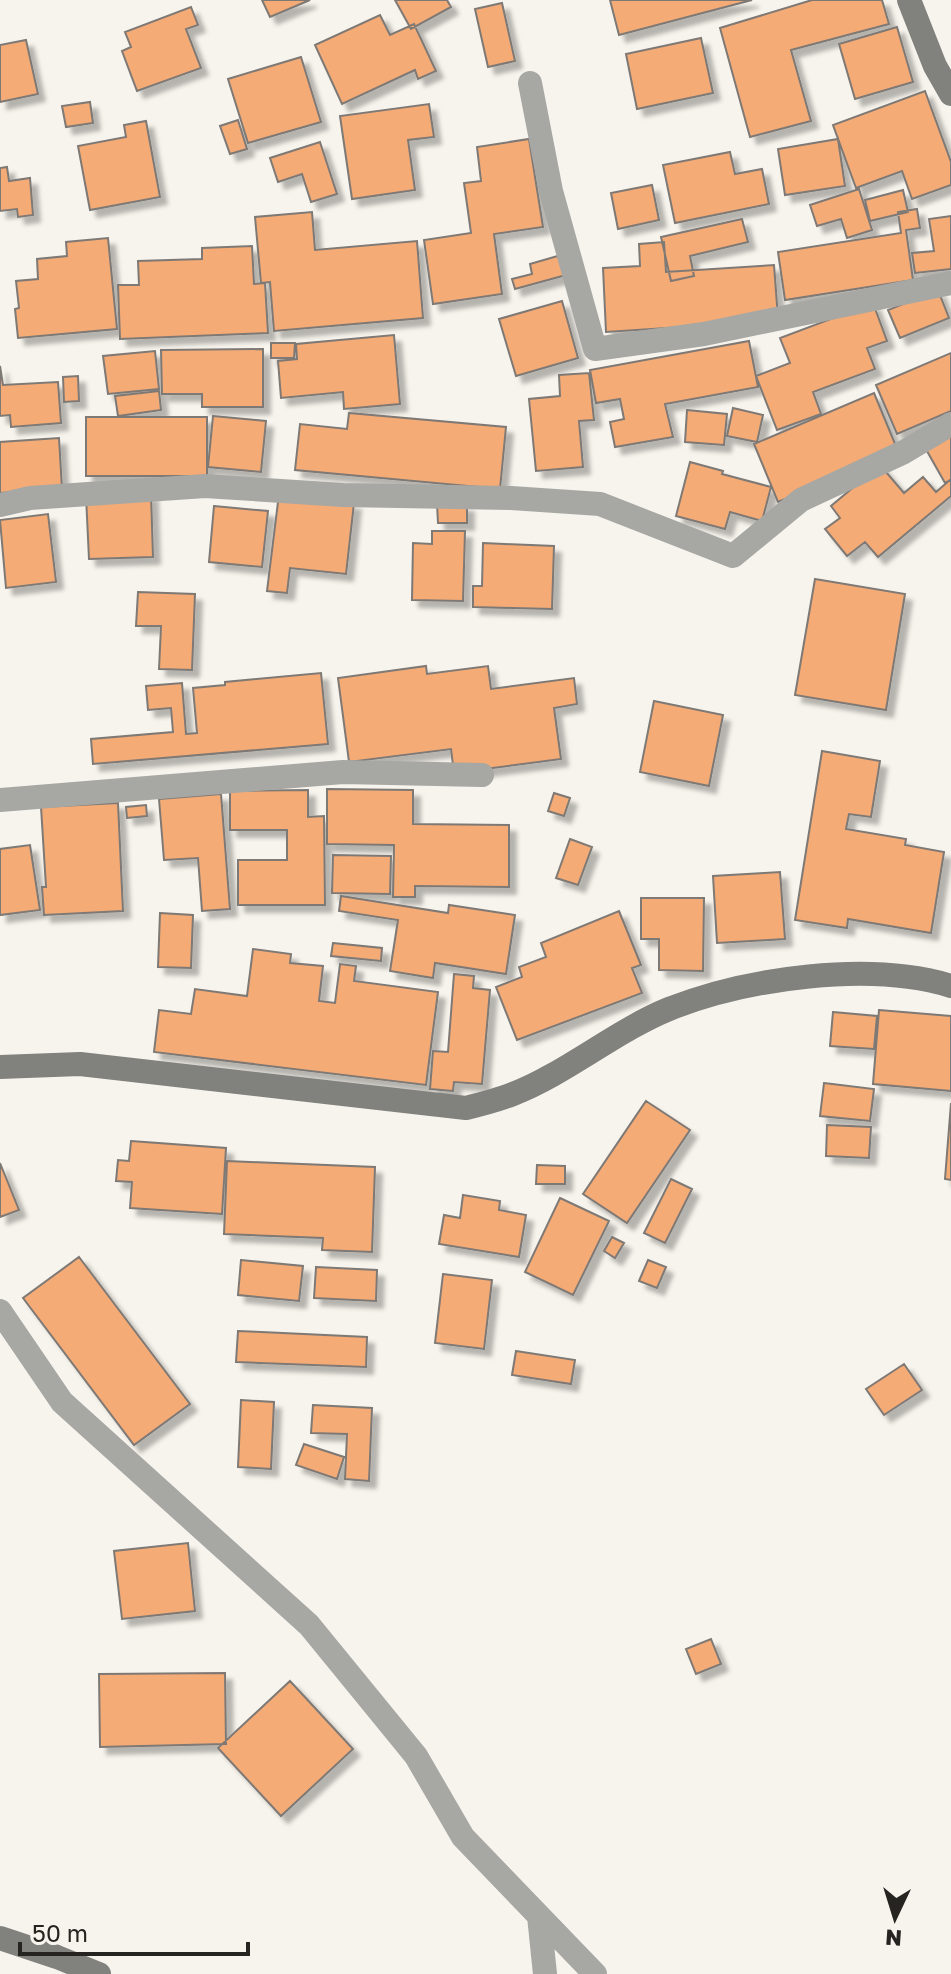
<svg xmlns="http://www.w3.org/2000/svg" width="951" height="1974" viewBox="0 0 951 1974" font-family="'Golos Text',sans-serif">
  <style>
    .building { fill: #f4ab75; stroke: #7f7975; stroke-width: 2; filter: url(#shadow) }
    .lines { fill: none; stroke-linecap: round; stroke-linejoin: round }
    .street { stroke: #a7a7a4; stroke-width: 24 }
    .secondary { stroke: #81817d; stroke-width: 24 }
  </style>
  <defs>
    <filter id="shadow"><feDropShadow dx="7" dy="7" stdDeviation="2" flood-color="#0004"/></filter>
  </defs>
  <rect width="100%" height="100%" fill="#f7f4ed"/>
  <path class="building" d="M262,0h48l-40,17z
    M395,0h52l4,7 -40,22z
    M610,0h142l-133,35z
    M812,0h70l7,24 -98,26 20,71 -61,16 -30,-109z
    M502,3l13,58 -27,6 -13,-58z
    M191,7l7,18 -12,4 15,39 -64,23 -15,-40 9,-4 -6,-15z
    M380,15l10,20 24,-11 22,47 -18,8 -3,-9 -73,34 -27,-59z
    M897,27l16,55 -58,17 -16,-55z
    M701,38l12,55 -76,16 -11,-55z
    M26,40l12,54 -38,8v-57z
    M301,57l20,65 -73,21 -20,-64z
    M925,91l26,71v23l-39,14 -10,-28 -46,17 -23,-63z
    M90,102l3,21 -27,4 -4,-21z
    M429,104l5,33 -26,3 7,50 -63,9 -12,-83z
    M238,120l9,29 -17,5 -10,-28z
    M146,121l14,76 -70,13 -12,-64 48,-9 -2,-12z
    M529,139l14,88 -49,7 8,60 -69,10 -9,-64 47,-7 -7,-50 17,-2 -4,-34z
    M838,139l7,47 -60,9 -7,-46z
    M320,142l17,52 -26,8 -9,-28 -24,8 -8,-24z
    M730,152l5,22 27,-5 7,35 -94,19 -12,-58z
    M7,167l2,14 21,-3 3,37 -15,2 -1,-8 -17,2v-43z
    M652,185l7,35 -41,9 -7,-36z
    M859,189l13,41 -25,8 -6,-19 -24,7 -7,-21z
    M903,190l5,22 -38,9 -5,-21z
    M917,209l3,19 -14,2 7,50 -128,20 -7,-48 123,-19 -3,-21z
    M312,212l3,38 102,-9 6,77 -149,13 -4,-49 -9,1 -6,-66z
    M951,216v53l-36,4 -3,-20 22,-2 -5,-32z
    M742,219l6,23 -58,14 4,20 -23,5 -10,-44z
    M108,238l9,91 -99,9 -3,-29 4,-1 -3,-27 22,-2 -1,-20 30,-3 -1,-14z
    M664,242l2,30 108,-7 4,53 -35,5 -137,9 -3,-64 37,-2 -1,-22z
    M252,246l2,38 11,-1 3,50 -148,6 -2,-54h21l-1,-24 64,-2v-11z
    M561,255l5,20 -51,14 -3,-10 20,-5 -2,-10z
    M938,290l11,28 -49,20 -12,-28z
    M562,301l16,57 -62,18 -17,-57z
    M873,303l14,38 -20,7 8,21 -62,23 8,22 -44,16 -21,-54 34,-13 -10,-25z
    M394,335l6,69 -56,5 -1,-17 -62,6 -3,-37 19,-2 -1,-15z
    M749,341l9,46 -93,17 8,33 -58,10 -5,-25 14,-3 -4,-20 -24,4 -6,-33z
    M271,343h24l-1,15h-23z
    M263,349v58h-61v-13h-40l-1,-44z
    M155,351l4,38 -51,5 -5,-38z
    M951,353v58l-54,23 -21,-49z
    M0,366l3,19 55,-3 3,41 -50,4 -1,-12 -10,1z
    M589,373l5,47 -15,1 4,46 -47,4 -7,-72 31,-3 -1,-21z
    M78,376l1,25 -15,1 -1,-25z
    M159,391l2,19 -43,6 -3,-20z
    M874,393l24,58 -120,51 -24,-58z
    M733,408l30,7 -6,27 -30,-6z
    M687,410l40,4 -3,31 -39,-3z
    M349,413l157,14 -6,62 -205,-19 5,-46 47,5z
    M213,416l53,5 -5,51 -53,-5z
    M86,417h121v59h-121z
    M951,427v53l-6,3 -22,-39z
    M59,438l3,51 -62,4v-51z
    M690,462l33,9 -1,3 49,13 -9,34 -32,-9 -5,17 -49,-13z
    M880,465l24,28 19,-16 13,15 15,-13v17l-73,61 -13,-15 -18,14 -22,-27 15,-11 -9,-12z
    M151,494l2,63 -64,2 -3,-63z
    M279,494l75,9 -8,71 -56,-6 -3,25 -20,-2z
    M437,505h30v18h-29z
    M214,506l54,5 -6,56 -53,-5z
    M48,514l8,68 -50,6 -6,-68z
    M432,531h33l-2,70 -51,-1 1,-57 19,1z
    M483,543l71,3 -2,63 -79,-2v-21h9z
    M815,579l90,15 -19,116 -91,-15z
    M138,592l57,2 -3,76 -33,-1 2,-43h-25z
    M426,666l1,8 61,-8 3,23 83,-11 3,26 -23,4 7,51 -107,14 -3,-24 -102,13 -11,-84z
    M321,673l7,71 -235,20 -2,-25 82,-7 -2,-24 -23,2 -2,-24 36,-3 4,51 11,-1 -4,-45 32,-3v-3z
    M654,701l69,14 -14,71 -69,-14z
    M822,751l58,10 -9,56 -22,-3 -3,15 60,10 -1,6 39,7 -13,81 -83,-14 -1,9 -52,-8z
    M327,789l86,1v34l96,1v62l-94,-1v11h-22l1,-52 -67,-1z
    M308,790v27l16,-1 1,89h-87v-45h49v-30h-57v-39z
    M554,793l16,5 -6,18 -16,-5z
    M221,794l9,115 -28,2 -4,-53 -34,2 -5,-61z
    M118,803l5,108 -79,4 -2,-28h4l-5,-80z
    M146,805l1,11 -20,2 -1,-11z
    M570,839l22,8 -14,38 -22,-7z
    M30,845l10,65 -40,5v-66z
    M333,855l58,1 -1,38 -58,-1z
    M780,872l5,67 -68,4 -4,-67z
    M341,896l107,17 1,-8 66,10 -9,59 -71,-11 -2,15 -43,-7 8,-51 -59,-9z
    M641,898h63l-1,73 -44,-1v-31h-18z
    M619,911l22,54 -9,3 10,25 -125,47 -21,-53 26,-10 -3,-10 27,-10 -5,-14z
    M160,913l33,2 -2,53 -33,-1z
    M333,943l49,5 -1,13 -50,-5z
    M253,949l38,5 -1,9 33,3 -4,35 16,2 5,-39 16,2 -2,15 84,11 -12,93 -272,-33 5,-42 32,4 4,-25 52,7z
    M454,974l20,2 -1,12 17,2 -8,94 -28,-2 -1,9 -23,-2 3,-38 15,1z
    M879,1010l72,6v75l-78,-7z
    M833,1012l44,4 -3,33 -44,-3z
    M824,1083l50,6 -4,32 -50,-5z
    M646,1101l44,29 -63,93 -44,-29z
    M951,1103v77l-6,-1z
    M827,1125l44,2 -2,31 -43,-2z
    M131,1141l95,7 -4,66 -92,-6 2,-26 -16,-1 2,-21 11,1z
    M227,1161l148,6 -3,85 -50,-2 1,-12 -99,-4z
    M0,1163l19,47 -19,7z
    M537,1165l28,1v18h-29z
    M671,1179l21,10 -27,54 -21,-10z
    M463,1195l37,6 -1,9 27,5 -7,42 -80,-13 5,-29 16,3z
    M560,1198l49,23 -36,74 -48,-23z
    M612,1237l12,6 -9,15 -11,-7z
    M79,1257l111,147 -56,41 -111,-147z
    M241,1260l62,6 -4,35 -61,-6z
    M648,1260l18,7 -9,21 -18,-7z
    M316,1267l61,3 -1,31 -62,-3z
    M443,1274l49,6 -8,69 -49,-6z
    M238,1331l129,6 -1,30 -130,-5z
    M516,1351l59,9 -4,24 -59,-9z
    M904,1364l18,26 -38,25 -18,-26z
    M241,1400l33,2 -3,67 -33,-2z
    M313,1405l59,3 -3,73 -24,-2 2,-45 -36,-1z
    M304,1444l40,13 -7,22 -41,-14z
    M188,1543l7,68 -73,8 -8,-68z
    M711,1639l10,25 -25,10 -10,-25z
    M225,1673l1,71 -126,3 -1,-73z
    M290,1681l63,68 -72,67 -63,-68z"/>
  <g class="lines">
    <path class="street" d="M530,83l21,108 44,158 109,-15 247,-51
      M0,505l30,-7 175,-12 138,9 168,3 89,6 133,52 68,-56 103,-48 47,-28
      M0,800l343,-28 139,3
      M0,1311l62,91 247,223 107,131 47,81 132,137
      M539,1916l6,58"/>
    <path class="secondary" d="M909,0l26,66 16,28
      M0,1067l80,-3 386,44c16,-4 32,-8 47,-14 52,-20 104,-64 156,-85 78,-31 201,-48 282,-23
      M0,1938l57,19 42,17"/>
  </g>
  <g transform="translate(895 1918) rotate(184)" stroke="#f7f4ed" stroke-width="6" paint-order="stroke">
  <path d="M0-6L14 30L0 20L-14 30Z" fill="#252421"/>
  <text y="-12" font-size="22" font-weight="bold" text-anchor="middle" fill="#252421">N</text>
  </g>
  <path d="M20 1942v12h228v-12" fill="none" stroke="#252421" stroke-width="4"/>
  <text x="32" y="1942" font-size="24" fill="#252421" stroke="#f7f4ed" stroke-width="6" paint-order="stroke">50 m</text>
</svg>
